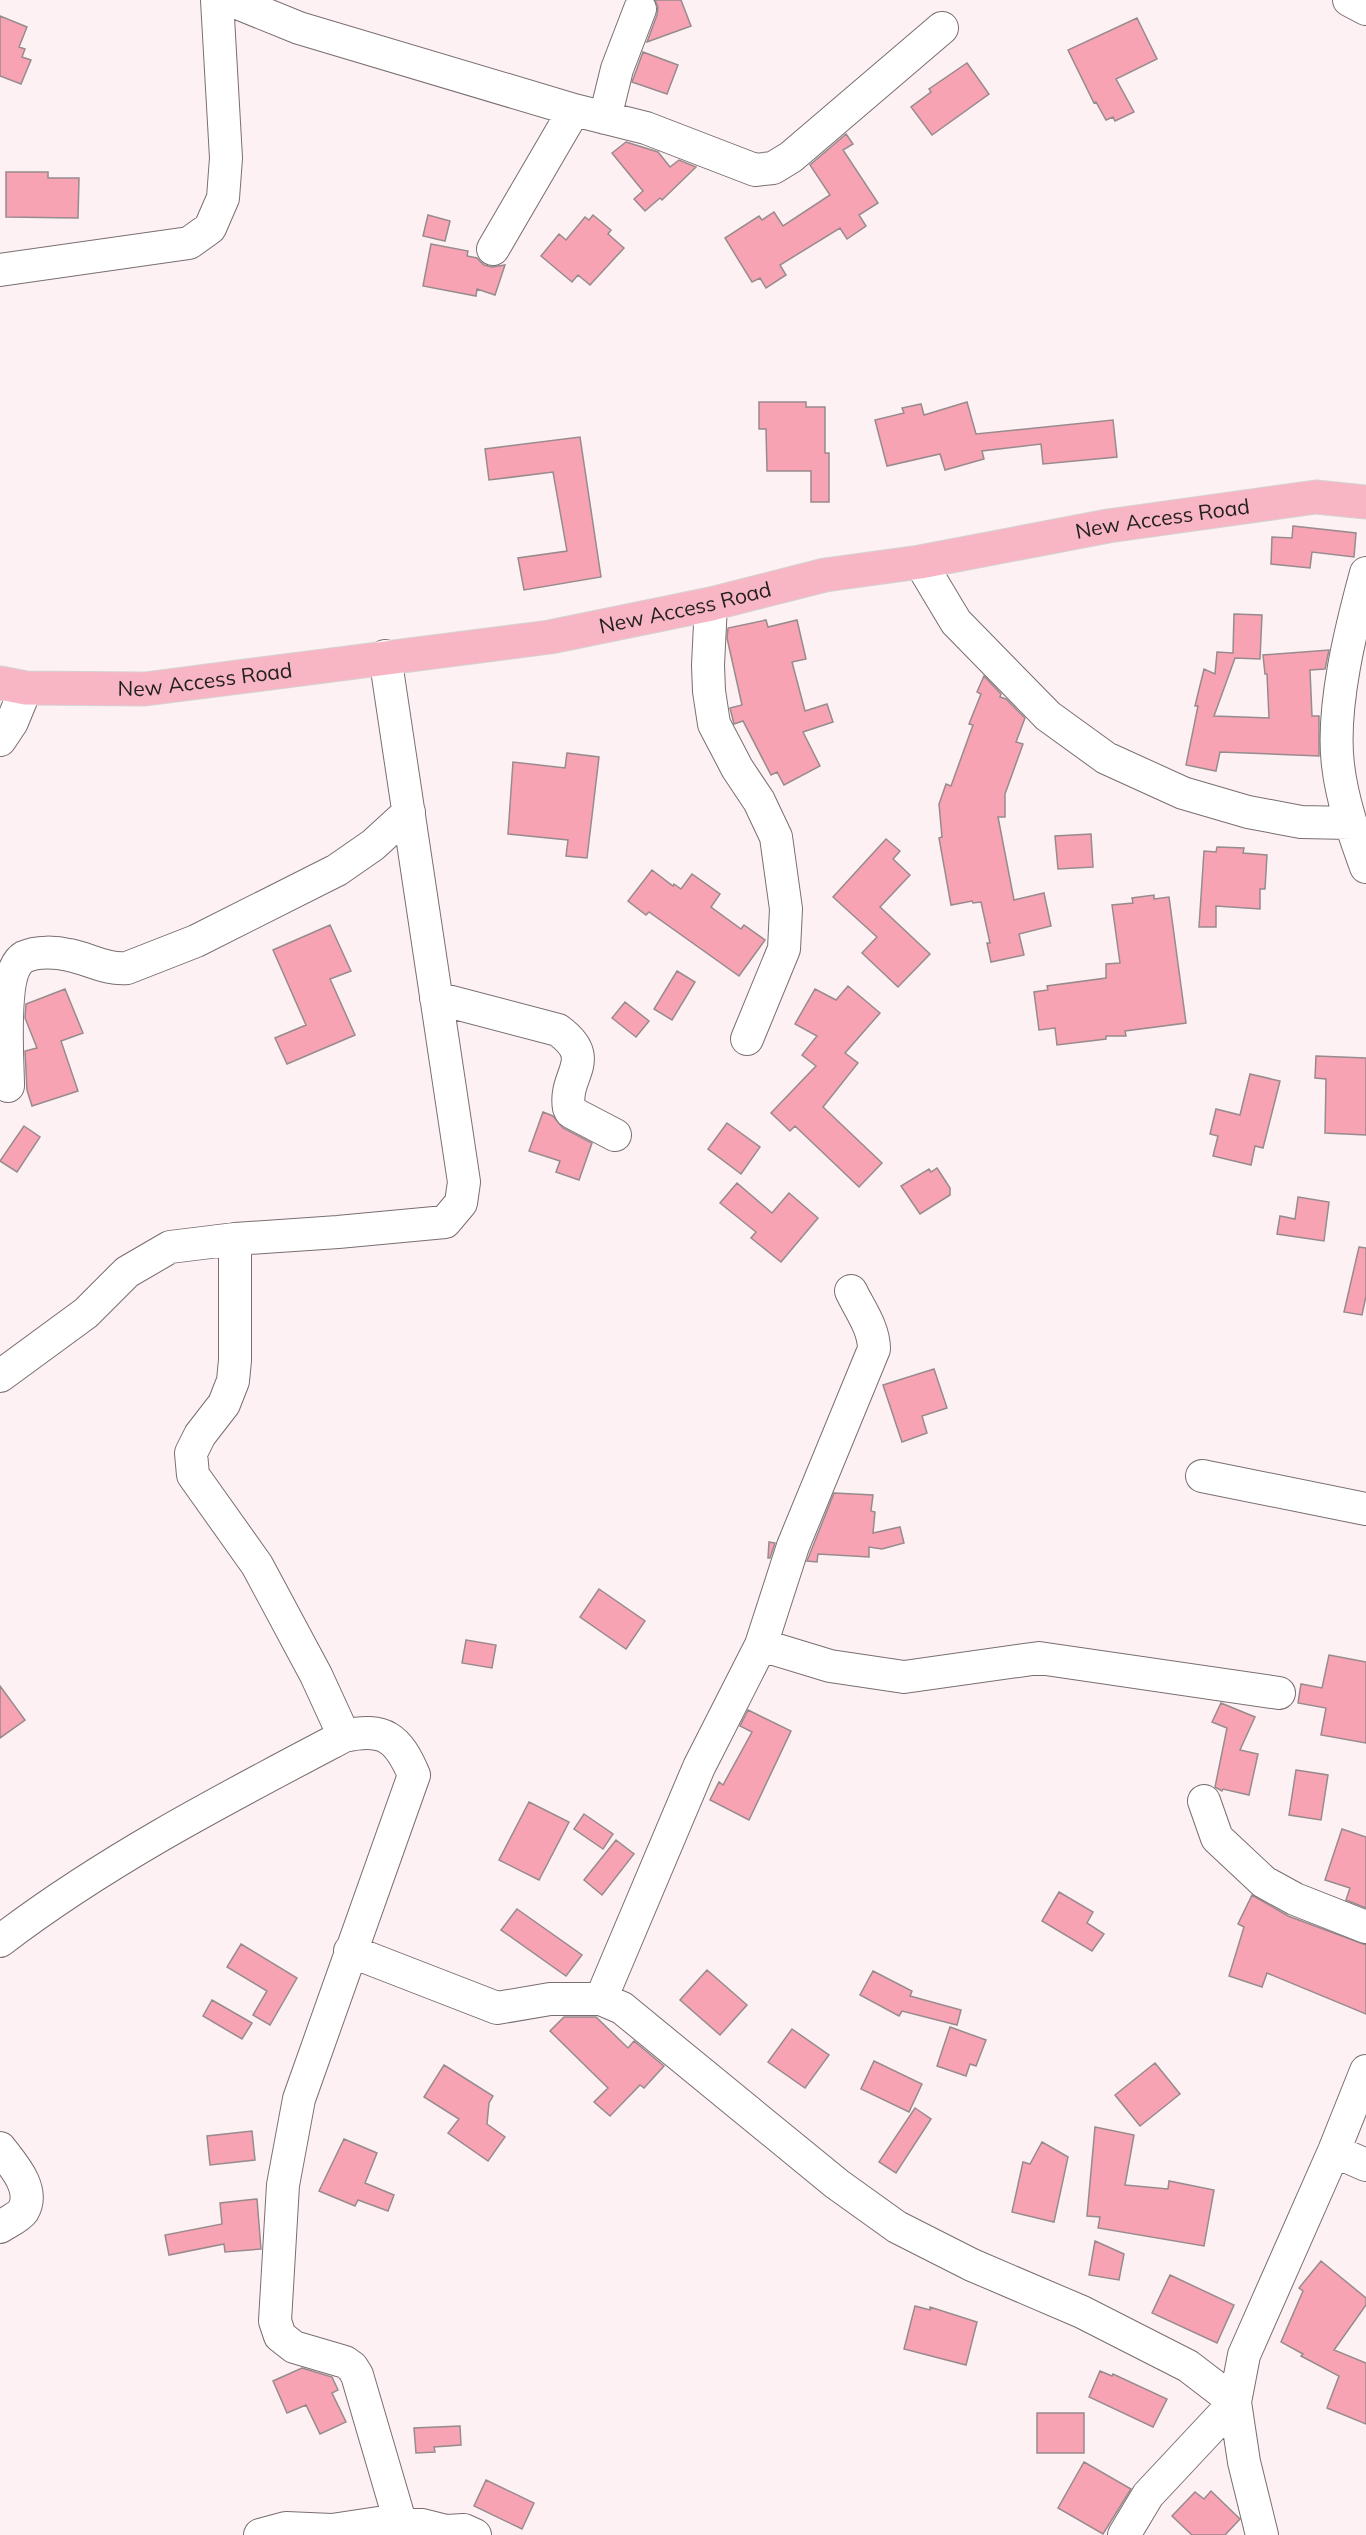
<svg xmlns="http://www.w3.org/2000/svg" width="1366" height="2535" viewBox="0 0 1366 2535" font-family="Mulish,sans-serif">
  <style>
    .building { fill: #f8a3b4; stroke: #978b8d; stroke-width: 1.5 }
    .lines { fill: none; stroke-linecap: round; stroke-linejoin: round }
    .minor-casing { stroke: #796e70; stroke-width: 34 }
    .major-casing { stroke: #d3d3d3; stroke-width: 35 }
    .minor { stroke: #fff; stroke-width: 32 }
    .major { stroke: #f8b6c5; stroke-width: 33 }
    .labels { text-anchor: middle; stroke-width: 6; stroke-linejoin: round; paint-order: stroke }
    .street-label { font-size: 21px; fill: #252121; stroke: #fff }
  </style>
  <rect width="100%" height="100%" fill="#fdf1f3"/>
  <path class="building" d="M655,0h26l10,26 -44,16 10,-27 1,-8z
    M0,16l27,11 -8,20 6,2 -3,8 9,3 -10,24 -21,-8z
    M1137,18l20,41 -41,20 18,33 -19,9 -2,-4 -7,3 -10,-18 -2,1 -26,-53z
    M643,52l35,13 -11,29 -35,-12z
    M967,63l22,31 -57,41 -21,-28 20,-15 -2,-3z
    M846,134l7,10 -10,6 35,53 -19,12 7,11 -19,13 -7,-11 -60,37 6,10 -20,13 -6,-10 -8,4 -27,-44 34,-22 3,4 12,-8 9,14 47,-31 -20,-30z
    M626,142l32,10 12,15 9,-7 17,7 -34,33 -2,-2 -15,13 -11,-12 9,-8 -31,-38z
    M6,172h42v6h31l-1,40 -72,-1z
    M428,215l22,6 -5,20 -22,-5z
    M593,215l18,15 -3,4 16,14 -34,37 -12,-10 -6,7 -31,-26 18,-22 7,6 19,-23 4,3z
    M431,244l37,7 -1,5 10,2 7,7 8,2 13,-2 -10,30 -18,-6 -1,7 -53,-10z
    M759,402h47v5h19v46h4v49h-18v-31h-44l-1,-42h-7z
    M967,402l9,32 137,-14 4,37 -74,7 -2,-20 -59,7 2,8 -39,11 -5,-16 -53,12 -12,-46 29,-7 -2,-5 19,-4 3,11z
    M580,437l21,140 -77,13 -6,-32 49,-7 -14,-79 -64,8 -4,-31z
    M1293,526l63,7 -2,24 -42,-5 -2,16 -39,-4 1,-27 20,1z
    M1234,614l28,1 -2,44 -25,-1 -21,58 55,2 -2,-44h-2l-2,-19 66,-5 -4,19 -15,1 2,46h7v40l-99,-4 -4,19 -30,-6 12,-59h-3l9,-37 11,5 2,-22 16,1z
    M766,620l2,7 29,-7 9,39 -14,3 13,49 22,-7 6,18 -30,10 17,34 -36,19 -7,-13 -6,3 -28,-54 -9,3 -4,-16 12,-3 -15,-67 1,-10z
    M984,676l17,18 -1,3 6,2 19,19 -9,24 7,2 -18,50v23h-7l16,83 30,-7 7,33 -32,8 5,21 -33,7 -4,-19h3l-9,-41 -8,1 -1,-2 -21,4 -12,-67 3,-1 -3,-33 7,-20 5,2 22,-61 -4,-1 12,-30 -4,-2z
    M567,753l32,4 -12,101 -21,-2 2,-16 -60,-6 5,-72 52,6z
    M1091,834l2,33 -35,2 -3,-33z
    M886,839l14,12 -7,8 17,16 -30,32 50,47 -32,33 -36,-34 15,-16 -44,-40z
    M1217,847l27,1 -1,5 24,2 -2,34h-5v20l-44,-3v21h-17l5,-76 12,1z
    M652,870l21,16 1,-2 7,5 11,-15 28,20 -9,13 30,22 3,-4 21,15 -26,36 -90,-64 -3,3 -18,-14z
    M1154,895v4l15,-2 17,126 -61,8 1,5h-20v3l-49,6 -2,-17 -16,2 -5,-38 14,-2 -1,-4 59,-8v-14l14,-1 -8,-58 21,-2 -1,-5z
    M330,925l21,46 -21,8 25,56 -68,29 -12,-26 31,-13 -33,-75z
    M677,971l18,11 -23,38 -18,-11z
    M848,986l32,27 -35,40 13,10 -35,44 59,56 -23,24 -64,-61 -5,5 -19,-18 45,-47 -14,-11 15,-19 -22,-12 20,-35 21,11z
    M65,989l18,44 -22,8 17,50 -46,15 -5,-16 -2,-39 12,-3 -12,-30 1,-14z
    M625,1002l24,19 -13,16 -24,-19z
    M1316,1056l50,2v77l-41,-2 1,-54 -11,-1z
    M1250,1074l30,7 -17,67 -8,-2 -4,19 -38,-9 5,-20 -8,-2 6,-25 24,6z
    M543,1112l10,4 10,12 29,15 -13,37 -23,-8 4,-11 -31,-10z
    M727,1123l33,24 -19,27 -33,-25z
    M24,1126l16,11 -23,35 -17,-11z
    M937,1168l13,20v7l-30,19 -19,-28 28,-17 2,3z
    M737,1183l35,30 17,-20 29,25 -37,44 -30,-24 5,-6 -36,-29z
    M1298,1197l31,5 -5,39 -47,-7 3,-18 15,3z
    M1359,1247l7,1v48l-4,19 -18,-3z
    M934,1369l13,39 -25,8 5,17 -25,9 -19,-57z
    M834,1493l39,2 -2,16 4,1 -2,21 27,-6 4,16 -22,6 -13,-2v10l-51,-3 -1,8 -10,-1z
    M769,1542l6,1 -5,15h-2z
    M599,1589l46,32 -19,28 -46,-32z
    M466,1640l30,5 -4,23 -30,-5z
    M1329,1655l37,7v81l-45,-8 5,-27 -28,-5 3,-19 21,4z
    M0,1686l25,34 -25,18z
    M1221,1703l34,14 -15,33 18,4 -9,41 -26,-6 -1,2 -7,-4 12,-59 -15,-6z
    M748,1710l43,21 -42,89 -39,-20 9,-18 4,3 29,-53 -12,-6z
    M1296,1770l32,5 -7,45 -32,-5z
    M529,1802l40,20 -30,58 -40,-20z
    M584,1814l29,20 -10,15 -29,-20z
    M1342,1829l24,8v71l-20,-8 4,-12 -25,-8z
    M616,1840l18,14 -32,41 -18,-15z
    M1059,1892l34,20 -6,11 17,11 -12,17 -50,-30z
    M1252,1895l36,21 78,29v69l-99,-41 -5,14 -33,-11 15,-49 -6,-3z
    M517,1909l65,46 -16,21 -65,-46z
    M241,1944l56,34 -27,47 -17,-10 14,-24 -40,-24z
    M707,1970l40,35 -27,30 -40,-35z
    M873,1971l39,20 -2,5 51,14 -4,15 -55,-14 -3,5 -39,-21z
    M212,2000l40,23 -10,16 -39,-23z
    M564,2017h32l32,31 6,-7 30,25 -20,22 -4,-3 -30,31 -16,-14 14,-14 -58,-57z
    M950,2027l36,13 -10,26 -6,-2 -4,12 -29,-10z
    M792,2029l37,26 -24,33 -37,-26z
    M874,2061l48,23 -13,28 -48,-23z
    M1155,2063l25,31 -40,32 -25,-31z
    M444,2065l49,31 -4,7 -2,21 18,13 -17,24 -40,-28 11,-14 -35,-22z
    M915,2108l16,11 -35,54 -17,-11z
    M1095,2127l39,8 -9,50 43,4 1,-8 45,9 -10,56 -106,-18 2,-11 -13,-1z
    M252,2131l3,29 -45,5 -3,-29z
    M344,2139l33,14 -12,30 29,12 -6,16 -30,-11 -3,6 -36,-15z
    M1042,2142l26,15 -14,65 -42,-10 11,-50 7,2z
    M257,2199l4,50 -36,3 -1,-8 -55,11 -4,-20 57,-11 -2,-21z
    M1095,2241l29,13 -5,26 -30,-5z
    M1321,2261l45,37v7l-32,45 32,13v61l-39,-16 12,-32 -38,-20 2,-2 -22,-12 22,-51 -4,-3z
    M1170,2275l64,30 -17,38 -65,-30z
    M915,2306l15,4v-3l47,15 -11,43 -62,-16z
    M302,2368l30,9 6,13 -6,3 14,29 -26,12 -14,-29 -19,8 -14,-32z
    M1100,2371l12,5 1,-2 54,25 -14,28 -64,-30z
    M1037,2413h47v40h-47z
    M460,2426l1,19 -27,2 1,5 -19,1 -2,-25z
    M1084,2462l47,27 -28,45 -45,-26z
    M486,2480l48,23 -12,26 -48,-23z
    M1211,2491l29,28 -15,16h-33l-20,-19 23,-24 9,7z"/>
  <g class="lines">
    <g class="minor-casing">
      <path id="minor" d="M230,0l69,28 275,82 72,18 109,42 18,-2 18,-11 151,-129
        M1349,0l17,9
        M605,118l12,-49 23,-60
        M493,249l81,-139
        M0,270l189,-27 21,-15 13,-30 3,-40 -9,-158
        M920,562l36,60 92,94 58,42 77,35 65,19 53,10 49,1
        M1366,573c-15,55 -35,135 -28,192 4,35 16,69 28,102
        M711,604l-3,61 1,26 5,33 23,44 22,33 17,36 10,72 -2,40 -37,90
        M0,740l12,-18 14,-34
        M436,998l122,32c41,30 5,44 11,78l2,4 44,23
        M8,1086c0,-27 -8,-115 16,-129 13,-6 32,-5 45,-2 20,4 38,15 58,13l69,-27 141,-71 36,-25 36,-33
        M235,1239v121l-2,21 -9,23 -24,31 -9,18 2,22 64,90 59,110 28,61
        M0,1376l86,-63 41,-41 43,-25 65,-8 103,-7 107,-10 16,-19 3,-21 -79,-526
        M1202,1476l164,33
        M761,1645l69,21 74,11 135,-19 240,35
        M1204,1801l13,37 47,44 31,17 71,28
        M0,1941c106,-81 226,-143 344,-205 41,-9 54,2 70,39l-115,324 -16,86 -8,136 5,15 14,11 51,15 7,5 5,8 47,160
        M350,1951l147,57 53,-9h51l21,9 215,176 60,43 75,38 110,47 106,54 47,36 -87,93 -24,40
        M601,1999l98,-232 62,-122 32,-99 81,-197c0,-21 -14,-39 -23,-58
        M0,2148c12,16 36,41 23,63 -4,6 -17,12 -23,16
        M1334,2151l32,14
        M260,2535l26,-7 46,2 53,-8 37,3 24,6 18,-1 11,5
        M1262,2535l-18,-73 -9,-60 9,-47 90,-204 32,-80"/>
    </g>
    <g class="major-casing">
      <g id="major">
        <path id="s1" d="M0,683l26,5 119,1 405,-52 161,-33 114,-29 95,-13 188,-36 208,-29 50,5"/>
      </g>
    </g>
    <use href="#minor" class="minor"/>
    <use href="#major" class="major"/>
  </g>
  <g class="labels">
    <g class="street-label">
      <text dy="7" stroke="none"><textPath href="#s1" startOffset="1178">New Access Road</textPath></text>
      <text dy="7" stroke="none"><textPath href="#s1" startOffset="692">New Access Road</textPath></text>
      <text dy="7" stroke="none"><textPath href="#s1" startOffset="206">New Access Road</textPath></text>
    </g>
  </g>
</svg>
